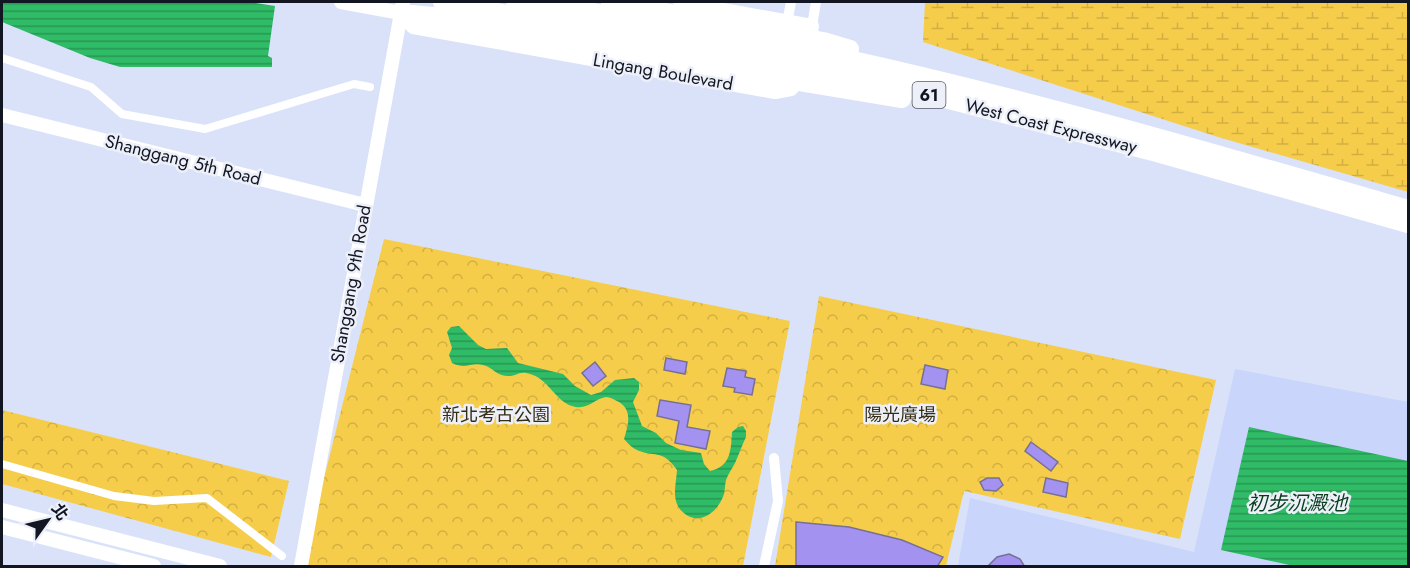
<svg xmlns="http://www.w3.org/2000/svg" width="1410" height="568" viewBox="0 0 1410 568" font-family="Jost,'Noto Sans TC',sans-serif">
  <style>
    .built { fill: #c9d5fa }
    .forest { fill: url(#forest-crowns) }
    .wetland { fill: url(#wetland-marsh) }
    .water { fill: url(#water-rules) }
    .building { fill: #a492f0; stroke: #767095; stroke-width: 1.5 }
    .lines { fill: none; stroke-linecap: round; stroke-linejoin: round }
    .pedestrian { stroke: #fff; stroke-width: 8 }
    .minor { stroke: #fff; stroke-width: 10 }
    .tertiary { stroke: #fff; stroke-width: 14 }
    .trunk { stroke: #fff; stroke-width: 18 }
    .labels { text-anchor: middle; stroke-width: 5; stroke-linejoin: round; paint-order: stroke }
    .shield { fill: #edf0f8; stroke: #545763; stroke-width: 1.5 }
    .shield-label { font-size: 16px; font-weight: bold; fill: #121623 }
    .street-label { font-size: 18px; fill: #121623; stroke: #edf0f8 }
    .park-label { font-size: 18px; fill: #352d15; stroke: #edf0f8 }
    .water-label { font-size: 20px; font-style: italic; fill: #053d1c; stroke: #edf0f8 }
  </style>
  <defs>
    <pattern id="forest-crowns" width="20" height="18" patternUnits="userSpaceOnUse" patternTransform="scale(1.5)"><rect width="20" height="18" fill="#f6cd4a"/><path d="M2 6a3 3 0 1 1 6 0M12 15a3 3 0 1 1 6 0" fill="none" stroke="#d2af40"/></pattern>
    <pattern id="wetland-marsh" width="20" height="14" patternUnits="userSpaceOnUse" patternTransform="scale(1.5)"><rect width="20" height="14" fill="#f6cd4a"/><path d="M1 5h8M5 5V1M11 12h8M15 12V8" fill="none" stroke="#d2af40"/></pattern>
    <pattern id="water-rules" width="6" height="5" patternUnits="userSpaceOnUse" patternTransform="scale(1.5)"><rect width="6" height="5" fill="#30bb66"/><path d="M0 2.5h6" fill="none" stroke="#279754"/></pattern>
  </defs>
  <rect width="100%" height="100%" fill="#dae2fa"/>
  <path class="built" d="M1235,369l173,33v164h-450l12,-68 224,54z"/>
  <path class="forest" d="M384,239l406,82 -47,245h-441z
    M819,296l397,84 -36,159 -216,-48 -18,75h-171z
    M2,410l287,71 -18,76 -269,-73z"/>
  <path class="wetland" d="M925,2h483v190l-190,-55 -295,-95z"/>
  <path class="water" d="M2,2h248l25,4 -7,50 4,2v9h-152l-30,-9 -88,-36z
    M459,326l19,19 8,4 21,-1 11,15 45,11 12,12 16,9 10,-3 14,-12 19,-2 5,4v8l-6,12 9,24 14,7 10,10 15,7 20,3 3,11 6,7c21,-4 21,-22 22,-39l6,-5 5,-1 3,5v6c-4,8 -7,17 -11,26 -3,6 -7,11 -9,17 -1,4 -1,9 -2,14 -5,16 -22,32 -39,20 -15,-11 -9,-28 -8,-44 -16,-23 -22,-11 -42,-21 -4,-2 -8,-7 -11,-10 4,-14 9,-28 -5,-37 -4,-2 -9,-5 -13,-5 -13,2 -18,14 -34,9 -16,-5 -23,-25 -39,-31 -15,-6 -15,2 -26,1 -10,0 -15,-9 -24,-11 -13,-3 -17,5 -31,-2l-3,-8 3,-7 -5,-16 4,-5z
    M1249,427l159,34v105h-114l-73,-16z"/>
  <path class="building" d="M666,358l21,4 -2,12 -21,-4z
    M595,362l11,14 -13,10 -11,-13z
    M925,365l23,5 -3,19 -24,-5z
    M727,368l19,3 -1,6 10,2 -3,16 -18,-3 1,-4 -12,-2z
    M660,400l31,5 -4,22 23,4 -4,18 -31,-6 4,-22 -22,-5z
    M1031,442l27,20 -7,9 -26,-20z
    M987,478h12l4,7 -7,6 -12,-1 -4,-8z
    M1046,478l22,5 -2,14 -23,-5z
    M796,522l53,5 53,13 41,17 -6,10h-141z
    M1009,554l11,5 5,8h-38l10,-10z"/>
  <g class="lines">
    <path class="pedestrian" d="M2,58l89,29 31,27 83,15 149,-45 16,3
      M2,464l112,32 40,5 53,-3 75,58"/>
    <path class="minor" d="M812,26l4,-24
      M786,28l5,-26
      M764,566l14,-65 -4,-43"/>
    <path class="tertiary" d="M341,2l60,11 12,14 362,65 16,-3 10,-11
      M513,2l32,6
      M680,2l132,24 -4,22
      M2,115l363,90
      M2,510l218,56
      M2,527l152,39
      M301,566l102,-564"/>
    <path class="trunk" d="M442,2l131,24 266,46 318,81 251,71
      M537,2c102,19 206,34 307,56 191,42 377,97 564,151
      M610,2l213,39 27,8
      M401,13l32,3 258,48 211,35"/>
  </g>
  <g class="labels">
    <rect class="shield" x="912.5" y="82" width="33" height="26" rx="4.5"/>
    <g class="shield-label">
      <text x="929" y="101">61</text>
    </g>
    <g class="street-label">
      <text transform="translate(663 72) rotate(10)" y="6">Lingang Boulevard</text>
      <text transform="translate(1051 126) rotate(14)" y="6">West Coast Expressway</text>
      <text transform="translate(183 160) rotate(14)" y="6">Shanggang 5th Road</text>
      <text transform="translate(351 284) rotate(-80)" y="6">Shanggang 9th Road</text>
    </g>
    <g class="park-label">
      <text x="496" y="421">新北考古公園</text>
      <text x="900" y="421">陽光廣場</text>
    </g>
    <g class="water-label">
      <text x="1297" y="510">初步沉澱池</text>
    </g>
  </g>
  <rect width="1410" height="568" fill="none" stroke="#121623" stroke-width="6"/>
  <g transform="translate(48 520) rotate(56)" stroke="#edf0f8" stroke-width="4.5" paint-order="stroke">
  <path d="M0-4.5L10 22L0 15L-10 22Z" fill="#121623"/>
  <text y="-9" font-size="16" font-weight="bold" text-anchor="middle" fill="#121623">北</text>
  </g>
</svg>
